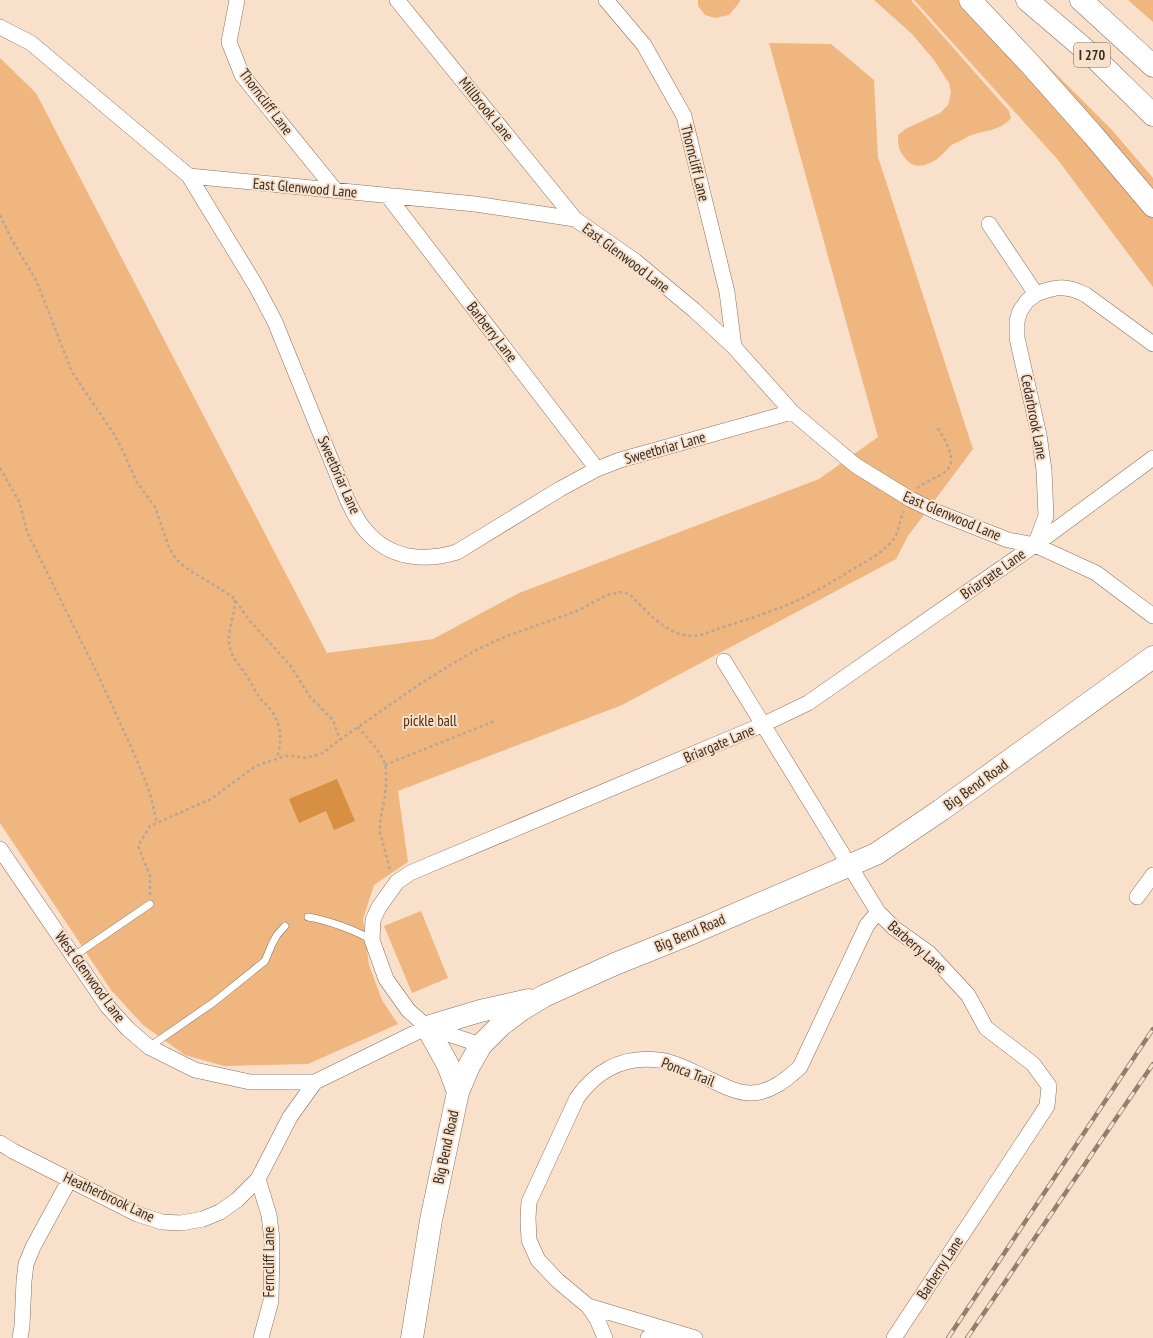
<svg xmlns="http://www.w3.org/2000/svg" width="1153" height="1338" viewBox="0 0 1153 1338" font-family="'PT Sans Narrow',sans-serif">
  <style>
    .green { fill: #f0b67f }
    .water { fill: #d78f43 }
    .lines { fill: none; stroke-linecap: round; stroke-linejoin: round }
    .service-casing { stroke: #86715e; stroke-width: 8 }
    .minor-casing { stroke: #86715e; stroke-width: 16 }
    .primary-casing { stroke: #86715e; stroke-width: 23 }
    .motorway-casing { stroke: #86715e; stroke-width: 23 }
    .path { stroke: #b9a594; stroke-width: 2.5; stroke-dasharray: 3 3; stroke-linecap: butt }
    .service { stroke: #fff; stroke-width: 7 }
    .minor { stroke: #fff; stroke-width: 15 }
    .primary { stroke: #fff; stroke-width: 22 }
    .motorway { stroke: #fff; stroke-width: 22 }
    .rail-casing { stroke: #8f7f71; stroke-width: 4.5 }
    .rail { stroke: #f9e0cb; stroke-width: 3; stroke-dasharray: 9; stroke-linecap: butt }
    .labels { text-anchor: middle; stroke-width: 4; stroke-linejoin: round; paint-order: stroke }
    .shield { fill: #f9e0cb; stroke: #706357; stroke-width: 1 }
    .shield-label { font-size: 14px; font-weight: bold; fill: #362d25 }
    .street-label { font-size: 15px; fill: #362d25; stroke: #f9e0cb }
    .park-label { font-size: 15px; fill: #472a09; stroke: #f9e0cb }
  </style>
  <rect width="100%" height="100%" fill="#f9e0cb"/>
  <path class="green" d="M698,0h42v2l-11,13 -14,3 -10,-3 -7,-9z
    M874,0h37l98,111 2,7c-11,14 -29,12 -44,19 -4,3 -9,5 -14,7 -6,4 -10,11 -16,15 -11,8 -24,10 -32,-1 -7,-8 -7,-14 -7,-23l9,-7 33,-15 8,-8 3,-12 -2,-10 -15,-23 -22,-26z
    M914,0h46l49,27 103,103 41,48v109l-95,-127z
    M1128,0h25v22z
    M769,43l62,1 43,36 4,77 95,292 -65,87 -12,23 -274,146 -224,86 10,71 -34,23 -11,34 6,46 13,35 16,24 -90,40 -84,2 -39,-11 -42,-30 -32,-35 -111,-167v-765l36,35 291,560 106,-14 86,-46 300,-114 59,-42z
    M421,911l27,67 -36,15 -28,-67z"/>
  <path class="water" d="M337,779l18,42 -21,9 -8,-19 -27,12 -10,-24z"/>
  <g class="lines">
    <g class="service-casing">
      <path id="service" d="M308,917c19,3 47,13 64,23
        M74,956l76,-52
        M149,1047l65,-45 51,-41 7,-17 5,-9 8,-9"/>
    </g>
    <g class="minor-casing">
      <path id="minor" d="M237,0l-8,42 13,33 94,116
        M397,0l178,219
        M606,0l38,45 40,71 43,176 7,55
        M0,27l31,16 158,133 286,28 100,15 60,42 59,49 40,37 58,65 63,53 55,34 27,13 71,28 27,5 61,28 57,43
        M189,176l67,110 19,36 72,177c5,11 11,23 19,32 24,28 58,31 91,21l103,-63 37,-20 23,-9 172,-48
        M387,195l210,274
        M989,224l47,70 -9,7 -7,10 -3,10v17l22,97 5,35 2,46 -11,29
        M1036,294c20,-8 31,-9 50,1l67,49
        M724,661l154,251 16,16 35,25 39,42 18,33 47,36 16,22 -2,20 -153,232
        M0,849l108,158 20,22 21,18 46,23 55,12h65l112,-55 54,18
        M1137,897l16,-22
        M427,1027l-19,-17 -22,-31 -14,-39 1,-20 6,-13 18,-25 13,-9 352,-148 46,-22 227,-158 118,-87
        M0,1143l13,8 124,63 25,8 19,1 22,-4 17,-7 17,-12 21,-21
        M588,1306l-30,-25 -20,-21 -9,-20 -1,-22 1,-16 48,-104c20,-28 46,-42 81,-38 15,1 35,12 49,18 13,6 28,15 43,15 20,0 36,-13 50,-26l67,-142 11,-13
        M20,1338l2,-12 2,-45 2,-17 7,-17 37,-68
        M261,1338l10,-37 1,-61 -3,-25 -11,-36 32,-62 25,-35
        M605,1338l-8,-19 -9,-13 107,32
        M648,1338l23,-7"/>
    </g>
    <g class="primary-casing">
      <path id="primary" d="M458,1092l-10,-27 -21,-38 53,-16 49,-11
        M412,1338l19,-118 27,-128 11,-26 12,-21 20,-20 20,-15 23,-14 71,-32 77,-31 184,-79 65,-44 212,-153"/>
    </g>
    <g class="motorway-casing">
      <path id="motorway" d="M970,0l61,65 62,70 60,71
        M1027,0l68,58 58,57
        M1081,0l72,66"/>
    </g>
    <path class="path" d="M0,215l12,25 24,40 36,92 42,62 10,19 12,28 19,26 13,38 6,11 6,7 9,7 43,26 18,25 40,44 20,32 23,23 7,20
      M0,468l16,28 4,8 7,28 71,143 39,85 13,33 7,30
      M917,488c8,-6 16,-9 25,-14 20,-11 2,-35 -6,-49
      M235,600c0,16 -9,33 -5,48 2,10 9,16 14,24 6,8 10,18 16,26 3,4 7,7 10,11 12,15 12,32 7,49
      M358,727c8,9 23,25 27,37 2,12 1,26 -1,37 -2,10 -5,21 -4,31l10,38
      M385,765l112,-45
      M150,895v-19l-12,-30 12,-20 61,-27 45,-33 29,-10h9l12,2 15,-4 24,-18 75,-52 32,-20 26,-15 29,-13 70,-25 30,-16 14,-3 5,1 5,3c20,19 40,45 70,39 30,-11 63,-20 93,-33 28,-13 54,-30 81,-46 8,-6 18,-13 22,-23 3,-7 3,-15 7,-22"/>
    <use href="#service" class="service"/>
    <use href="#minor" class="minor"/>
    <use href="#primary" class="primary"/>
    <use href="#motorway" class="motorway"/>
    <g class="rail-casing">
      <path id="rail" d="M948,1338l205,-309
        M967,1338l186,-274"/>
    </g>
    <use href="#rail" class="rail"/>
  </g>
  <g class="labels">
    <rect class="shield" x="1074" y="43" width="36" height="24" rx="3"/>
    <g class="shield-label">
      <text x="1092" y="60">I 270</text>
    </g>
    <g class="street-label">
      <text transform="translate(266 102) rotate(53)" y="5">Thorncliff Lane</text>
      <text transform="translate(486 109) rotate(51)" y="5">Millbrook Lane</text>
      <text transform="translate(695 163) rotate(76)" y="5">Thorncliff Lane</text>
      <text transform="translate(305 188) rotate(5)" y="5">East Glenwood Lane</text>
      <text transform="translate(626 258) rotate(37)" y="5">East Glenwood Lane</text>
      <text transform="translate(492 332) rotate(52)" y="5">Barberry Lane</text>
      <text transform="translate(1034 417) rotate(79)" y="5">Cedarbrook Lane</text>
      <text transform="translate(665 448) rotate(-16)" y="5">Sweetbriar Lane</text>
      <text transform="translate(339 475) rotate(66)" y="5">Sweetbriar Lane</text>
      <text transform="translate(952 516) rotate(23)" y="5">East Glenwood Lane</text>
      <text transform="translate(993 574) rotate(-35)" y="5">Briargate Lane</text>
      <text transform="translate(719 744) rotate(-23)" y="5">Briargate Lane</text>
      <text transform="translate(976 785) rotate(-36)" y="5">Big Bend Road</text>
      <text transform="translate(690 933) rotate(-23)" y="5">Big Bend Road</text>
      <text transform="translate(917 947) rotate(41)" y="5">Barberry Lane</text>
      <text transform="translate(90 977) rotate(54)" y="5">West Glenwood Lane</text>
      <text transform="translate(688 1072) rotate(21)" y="5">Ponca Trail</text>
      <text transform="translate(446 1147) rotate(-78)" y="5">Big Bend Road</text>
      <text transform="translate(109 1197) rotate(25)" y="5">Heatherbrook Lane</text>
      <text transform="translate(269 1262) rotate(-90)" y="5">Ferncliff Lane</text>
      <text transform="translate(940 1268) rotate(-57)" y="5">Barberry Lane</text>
    </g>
    <g class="park-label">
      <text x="430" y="726">pickle ball</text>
    </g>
  </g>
</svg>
